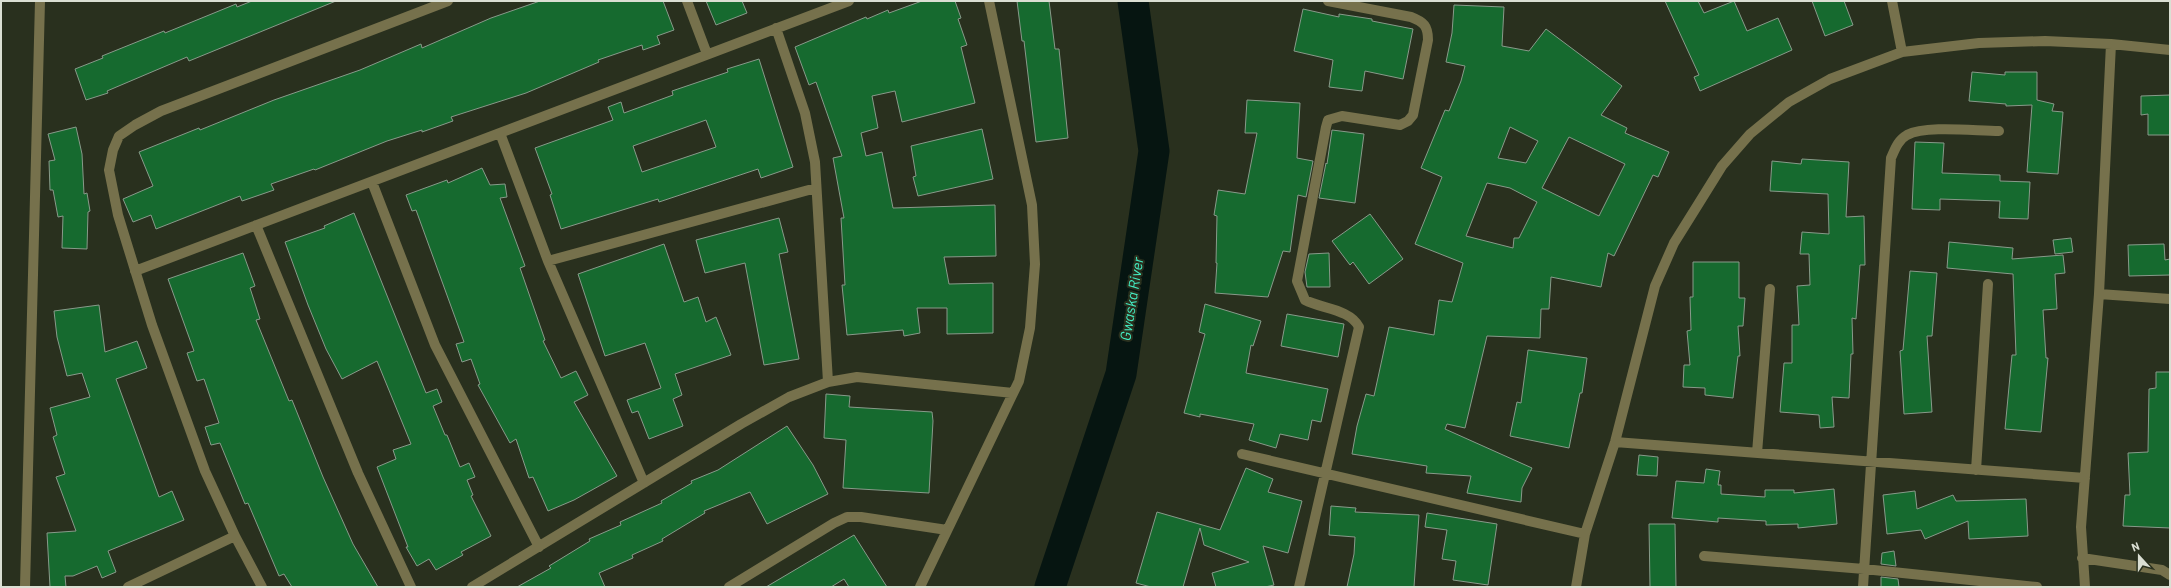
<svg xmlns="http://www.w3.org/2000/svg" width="2171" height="588" viewBox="0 0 2171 588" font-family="Barlow,sans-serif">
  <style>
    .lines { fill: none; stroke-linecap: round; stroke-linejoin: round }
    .river { stroke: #061511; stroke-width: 31 }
    .building { fill: #166a2f; stroke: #889a8a; fill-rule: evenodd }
    .minor { stroke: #76714c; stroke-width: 10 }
    .labels { text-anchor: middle; stroke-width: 4; stroke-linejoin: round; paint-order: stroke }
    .water-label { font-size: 15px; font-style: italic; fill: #43edc3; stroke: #29301e }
  </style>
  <rect width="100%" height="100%" fill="#29301e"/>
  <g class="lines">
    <path class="river" d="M1050,587l71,-213 33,-223 -21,-150"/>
  </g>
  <path class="building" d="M252,1h84l-147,60 -2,-4 -80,34 1,2 -22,7 -11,-31 28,-11 -1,-2 62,-25 1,2 71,-29 1,3z
    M540,1h123l11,29 -17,6 3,8 -17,6 -1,-5 -44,15 1,2 -73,31 -75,24 2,4 -31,11v-2l-35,11 -72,29 -1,-1 -43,15 3,6 -32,11 -2,-5 -84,33 -5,-14 -18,7 -10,-23 30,-13 -14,-34 60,-24 1,2 74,-30 86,-30 61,-26 1,4 69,-30z
    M706,1h36l5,12 -31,12z
    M922,1h33l6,17 -3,1 9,26 -6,2 14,56 -73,19 -7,-31 -23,5 6,32 -17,5 5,23 16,-4 11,56 102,-3 1,51 -52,1 5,27 44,-1v50l-46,1v-26h-30l3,25 -16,3 -1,-6 -56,5 -5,-50h3l-4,-67h3l-11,-60 9,-2 -26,-74 -7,3 -14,-38 71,-30 1,2 21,-9 1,3z
    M1017,1h32l6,48h4l9,89 -32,4 -12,-101h-2z
    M1665,1h33l6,12 30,-12 13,30 31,-13 14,32 -92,41 -6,-14 5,-2z
    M1812,1h32l9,24 -28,11z
    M1454,5l50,2 -2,39 27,5 17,-22 76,57 -21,29 26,13 -2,5 44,19 -11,25 -5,-2 -39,81 -6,-3 -7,34 -50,-10 -2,32h-8l-1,29 -53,-2 -22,92 -18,-4 -2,5 87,39 -10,20 -1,14 -54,-9 4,-17 -45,-3 1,-7 -75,-12 5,-28 9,-32 8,2 15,-69 45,8 5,-35 13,2 11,-39 -48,-19 27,-67 -21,-9 24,-58 4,1 12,-30 4,-15 -19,-4 6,-29zM1510,127l28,14 -12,22 -28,-5zM1569,137l56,27 -26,52 -57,-28zM1487,183l23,5 27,14 -18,36h-5l-1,10 -47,-12z
    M1303,9l36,8v-3l33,5v2l41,8 -10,50 -38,-8 -3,20 -33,-4 4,-27 -39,-9z
    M759,59l34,108 -32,11 -3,-9 -99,33 -1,-3 -97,30 -11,-34 2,-1 -17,-46 78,-28 -5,-13 13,-5 3,11 49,-18 -1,-4 56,-19 -1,-3zM706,120l10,27 -74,25 -9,-26z
    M1972,72l33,3v-3h32v28l17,4 -2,7 11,1 -5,62 -31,-2 5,-67 -26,1v-2l-37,-3z
    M2170,95v40h-22v-21l-7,1v-19z
    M1247,100l53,3 -3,55 16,3 -7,36 -8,-2 -8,57 -7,-1 -15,46 -53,-4 2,-30h-1l1,-47 -3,-1 4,-25 27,4 12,-61h-12z
    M76,127l6,27 2,40 3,-1 3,18 -2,1 -1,37 -25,-1 1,-32 -5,1 -5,-27h-3l-1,-29 6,-1 -7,-26z
    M982,129l11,50 -75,17 -5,-19 3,-1 -5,-30z
    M1332,130l32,4 -9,69 -36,-5 7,-35 1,1z
    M1915,142l29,1 -2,30 58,2v6l30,1 -2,37 -29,-1 1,-17 -60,-2v11l-28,-1z
    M1802,159l47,3 -3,55 18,-1 1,49h-5l-4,54 -4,-1 1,36h-2l-2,44 -17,-1 2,30 -14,1 -1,-13 -39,-3 4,-49h8v-38h7l-2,-39 13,-1 -1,-31h-9l2,-22 27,2 -1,-40 -58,-3 2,-30 29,3z
    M482,168l8,17 15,-1 2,13 -7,1 25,68 -5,2 25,72 -2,1 18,37 15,-7 12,24 -14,7 43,74 -43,24 -26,11 -15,-34 -4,1 -13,-39 -6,4 -32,-58 2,-1 -9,-25 -9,3 -6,-18 8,-2 -48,-132 -4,1 -6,-16 41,-15 1,3z
    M354,213l72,180 11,-4 5,13 -9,4 12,29h2l13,32 9,-4 6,14 -8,3 6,15 -2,1 20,40 -30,16 2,3 -27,15 -7,-11 -12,7 -11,-19h2l-31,-80 19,-8 -3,-9 18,-6 -34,-83 -35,18 -16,-30 -18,-44 -23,-63 40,-14 -1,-2z
    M1370,214l33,45 -34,25 -16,-22 -3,3 -18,-24z
    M779,218l9,34 -9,2 20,105 -35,6 -19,-102 -40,10 -9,-33z
    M2071,238l2,14 -18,2 -2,-14z
    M1949,242l64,6 -1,11 51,-4 2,18 -10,1 2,35 -14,1 3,48h2l-7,74 -36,-3 7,-74h4l-3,-81 -66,-6z
    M664,244l20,58 14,-5 8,25 10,-5 15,38 -56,19 7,21 -9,4 10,27 -34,13 -11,-28 -6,2 -5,-13 34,-12 -16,-45 -40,13 -27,-82z
    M2164,244l1,16 5,-1v16l-41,1 -1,-31z
    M243,253l12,33 -5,2 10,31 -4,1 33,81 3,-1 31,77 30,67 25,43h-86l-8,-13 -5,2 -31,-73 -3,1 -25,-61 -9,2 -6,-18 14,-4 -15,-44 -7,2 -10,-28 7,-2 -26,-72z
    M1329,253l1,34h-23l-2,-15 4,-18z
    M1693,262h46v36h6l-2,28h-5l2,30h-2l-5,42 -28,-3v-7l-22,-1 1,-22h6l-3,-34 4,-1 -1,-33h3z
    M1910,271l27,2 -5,63h-5l5,76 -28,2 -4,-63 3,-1z
    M1205,304l56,17 -8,25 -2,-1 -5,28 82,16 -7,33 -9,-2 -4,20 -28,-6 -4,14 -27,-8 5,-16 -54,-10v3l-16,-4 21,-79 -6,-2z
    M99,305l6,47 32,-11 10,27 -31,11 43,118 13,-6 12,29 -76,31 8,21 -14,6 -5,-12 -24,10h-8l1,11h-16l-3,-54 29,-2 -20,-54 9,-3 -12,-37 4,-2 -7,-27 40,-11 -8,-24 -15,3 -10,-39 -3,-26z
    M1287,314l57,10 -6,33 -57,-11z
    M1528,350l59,8 -5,35h-2l-11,55 -59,-12 7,-34 4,1z
    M2156,372h14v156l-47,-2 2,-31h5l-2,-42 20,-1 1,-63 7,-1z
    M826,394l24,2 -1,11 83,5 1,9 -4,72 -86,-5 3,-48 -22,-2z
    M787,426l26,39 15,29 -61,30 -17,-32 -46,19 1,2 -43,26 1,2 -31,14 1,3 -34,15 6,14h-88l34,-19 -2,-2 41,-25 -1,-2 32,-14 -1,-3 42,-19 -1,-2 31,-18 -1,-2 27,-11z
    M1639,455l19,2 -1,19 -20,-1z
    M1246,468l27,11 -5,13 34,9 -14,52 -25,-7 11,39 -9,2h-49l-4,-14 37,-11 -45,-17 -4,-17 -17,59h-32l-15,-4 21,-71 63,18z
    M1706,469l14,2 -2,14h3v9l44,3v-7h29v3l40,-4 3,35 -39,4v-4l-32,1v-4l-48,-3v4l-46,-4 4,-37 28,2z
    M1915,491l2,18 36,-14 3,6 70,-2 2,37 -59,3 -1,-18 -43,18 -4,-9 -34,4 -4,-39z
    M1331,506l25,2 -1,4 64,3 -5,72h-67l7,-33 1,-17 -26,-2z
    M1427,513l70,11 -9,61 -35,-5 3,-19 -14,-2 5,-29 -22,-3z
    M1649,524h26l1,63h-26z
    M854,535l33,52h-38l-5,-8 -13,8h-65z
    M1894,551l2,15 -15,-2 1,-11z
    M1881,577l17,2 1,8h-18z"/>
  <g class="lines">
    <path class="minor" d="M687,1l20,53
      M1892,1l10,51
      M776,28l29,85 10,49 13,220
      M500,133l48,128 96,222
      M372,182l63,163 104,202
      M256,225l102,248 53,114
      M548,261l268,-73
      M135,271l714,-270
      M2099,294l71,5
      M1615,442l470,36
      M1757,453l13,-164
      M1242,454l343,80
      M1976,470l12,-186
      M1704,556l160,13 173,18
      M2082,558l80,12 8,5
      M25,587l15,-586
      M128,587l107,-51
      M262,587l-27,-51 -30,-65 -53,-146 -34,-110 -9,-45 4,-20 6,-14 16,-11 26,-14 287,-110
      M472,587l269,-163 48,-27 39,-15 29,-5 156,16
      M729,587l105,-64 13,-6h14l86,13
      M920,587l99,-206 11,-53 5,-64 -3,-59 -43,-204
      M1299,587l60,-260c-9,-18 -37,-18 -54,-27l-8,-19 29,-154 2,-7 14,-4 58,9 8,-4 5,-6 15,-75c0,-14 -4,-18 -17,-23l-83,-16
      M1576,587l9,-53 30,-92 40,-156 19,-43 25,-40 23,-37 28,-32 39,-32 41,-23 72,-27 77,-9 66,-2 66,3 59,6
      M1863,587l28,-429c4,-9 7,-18 16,-23 19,-10 68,-4 92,-4
      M2085,587l-4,-60 18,-233 12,-250"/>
  </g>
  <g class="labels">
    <g class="water-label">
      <text transform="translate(1132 299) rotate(-81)" y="5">Gwaska River</text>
    </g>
  </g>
  <rect width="2171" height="588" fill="none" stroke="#dadfd3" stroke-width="4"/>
  <g transform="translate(2139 556) rotate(339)" stroke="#29301e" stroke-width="3" paint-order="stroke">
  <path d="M0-3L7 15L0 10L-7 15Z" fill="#dadfd3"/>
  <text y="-6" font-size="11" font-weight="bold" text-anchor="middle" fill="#dadfd3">N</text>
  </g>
</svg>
